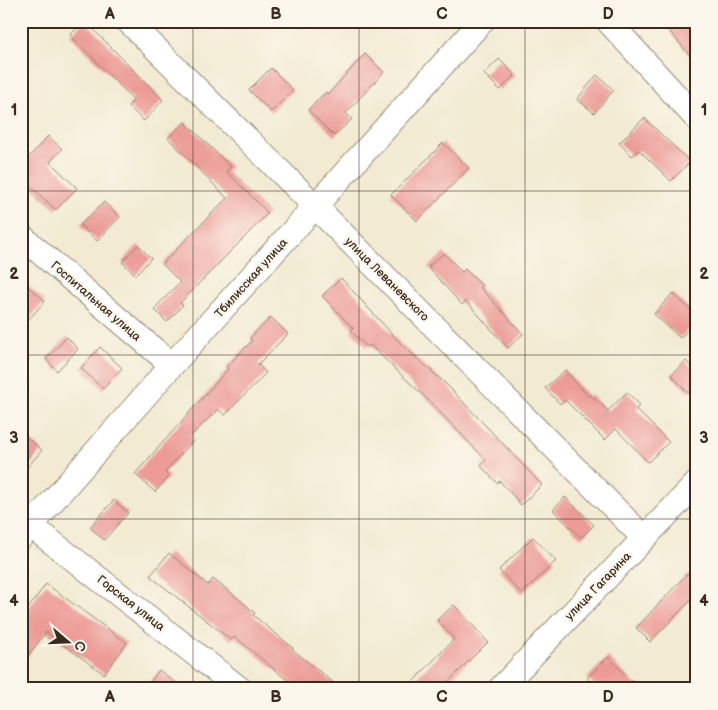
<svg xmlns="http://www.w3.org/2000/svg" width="718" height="710" viewBox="0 0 718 710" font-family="'Balsamiq Sans',sans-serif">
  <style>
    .building { fill: #ec9b97 }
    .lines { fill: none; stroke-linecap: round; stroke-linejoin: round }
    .minor-casing { stroke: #968a78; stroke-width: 26 }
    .minor { stroke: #fff; stroke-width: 24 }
    .grid { fill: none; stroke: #3b2a1e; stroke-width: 1; stroke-opacity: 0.55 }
    .labels { text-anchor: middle; stroke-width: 4.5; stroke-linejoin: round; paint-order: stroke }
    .street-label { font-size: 12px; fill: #3b2a1e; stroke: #fbf7ec }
    .neatline { fill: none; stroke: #3b2a1e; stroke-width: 2 }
    .grid-label { font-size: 16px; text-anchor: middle; font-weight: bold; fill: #3b2a1e }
  </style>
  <rect width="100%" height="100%" fill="#fbf7ec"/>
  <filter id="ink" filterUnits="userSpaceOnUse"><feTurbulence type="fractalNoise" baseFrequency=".02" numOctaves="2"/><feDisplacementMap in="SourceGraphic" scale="10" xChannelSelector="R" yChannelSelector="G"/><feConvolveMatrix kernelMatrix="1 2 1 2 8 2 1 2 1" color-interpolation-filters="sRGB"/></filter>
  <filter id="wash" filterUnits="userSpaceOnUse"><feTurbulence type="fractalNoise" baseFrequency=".0096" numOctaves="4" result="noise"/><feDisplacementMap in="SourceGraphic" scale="20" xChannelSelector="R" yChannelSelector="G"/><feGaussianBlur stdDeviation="1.12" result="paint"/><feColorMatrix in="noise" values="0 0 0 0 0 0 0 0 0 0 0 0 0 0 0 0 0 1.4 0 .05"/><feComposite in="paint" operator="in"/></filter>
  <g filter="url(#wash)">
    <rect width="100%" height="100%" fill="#f2ead1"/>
    <g id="blocks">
      <path class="building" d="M85,21l78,79 -19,21 -16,-15 6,-6 -64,-65z
        M661,21h36v43z
        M365,54l19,18 -38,41 6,6 -18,17 -26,-26 18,-18 2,2z
        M499,59l16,16 -15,15 -16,-16z
        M271,68l22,22 -22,22 -22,-22z
        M597,75l17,15 -20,23 -17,-14z
        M644,118l46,44 -19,19 -32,-31 -7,6 -13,-13z
        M185,122l46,45 -5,4 42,42 -88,90 3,2 -16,17 -13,-13 26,-27 -18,-18 65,-66 -59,-60z
        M48,136l14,13 -12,13 27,26 -21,22 -35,-33v-11z
        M443,143l26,25 -52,53 -26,-26z
        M104,202l16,15 -23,24 -17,-16z
        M138,245l13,13 -15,17 -14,-13z
        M444,253l18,19 3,-3 17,17 -2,1 43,47 -15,14 -42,-47 -4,4 -34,-38z
        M341,278l61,67 44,39 96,101 -21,20 -21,-24 -3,2 -16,-17 5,-6 -57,-59 -59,-56 -3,2 -16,-16 2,-3 -31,-32z
        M21,280l24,21 -24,27z
        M673,293l24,23v4l-17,18 -26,-24z
        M271,317l17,17 -30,30 8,9 -41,42 -7,-6 -28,28 4,3 -29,32 4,5 -14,15 -20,-18 93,-105 -2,-2 26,-26 -2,-3z
        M67,337l11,12 -21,22 -11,-12z
        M100,347l22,21 -19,21 -22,-21z
        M686,361l11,12v12l-9,8 -17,-18z
        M565,370l24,27 2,-2 17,16 19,-19 13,13 -4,4 33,33 -21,20 -32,-33 -11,11 -40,-40 -5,4 -15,-16z
        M21,433l21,17 -21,25z
        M565,497l29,28 -13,13 -28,-28z
        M114,500l14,13 -24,27 -14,-13z
        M533,537l23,24 -34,33 -23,-24z
        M169,553l39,32 5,-6 26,20 16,14 -2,2 40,33 -1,1 49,40h-43l-63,-52 -4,3 -24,-19 -57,-45z
        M688,573l9,9v12l-47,48 -14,-14z
        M46,584l81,59 -23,31 -58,-42 -25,33v-47z
        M454,605l34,37 -47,47h-35l48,-50 -17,-19z
        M608,657l32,32h-42l-11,-11z
        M159,670l25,19h-39z"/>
    </g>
  </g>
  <g filter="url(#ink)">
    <use href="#blocks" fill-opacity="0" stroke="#968a78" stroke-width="1"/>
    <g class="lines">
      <g class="minor-casing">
        <path id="minor" d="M128,21l188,186 328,331
          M608,21l89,98
          M21,236l151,129
          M21,518l219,171
          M21,537l151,-172 310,-344
          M500,689l197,-206"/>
      </g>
      <use href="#minor" class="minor"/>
    </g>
  </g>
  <path class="grid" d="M193,21v668M359,21v668M525,21v668M21,191h676M21,355h676M21,519h676"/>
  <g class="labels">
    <g class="street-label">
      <text transform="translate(251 278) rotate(-48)" y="4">Тбилисская улица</text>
      <text transform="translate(387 279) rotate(45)" y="4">улица Леваневского</text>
      <text transform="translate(96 301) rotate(41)" y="4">Госпитальная улица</text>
      <text transform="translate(598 586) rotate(-46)" y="4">улица Гагарина</text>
      <text transform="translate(131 603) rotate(38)" y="4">Горская улица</text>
    </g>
  </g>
  <rect width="718" height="710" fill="none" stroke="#fbf7ec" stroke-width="55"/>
  <g transform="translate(68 642) rotate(109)" stroke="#fbf7ec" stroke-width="4" paint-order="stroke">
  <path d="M0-4L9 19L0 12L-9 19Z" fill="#3b2a1e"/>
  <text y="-8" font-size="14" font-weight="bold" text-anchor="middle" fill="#3b2a1e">С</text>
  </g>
  <rect x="28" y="28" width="662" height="654" class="neatline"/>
  <g class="grid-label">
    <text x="110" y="19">A</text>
    <text x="276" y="19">B</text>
    <text x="442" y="19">C</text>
    <text x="608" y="19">D</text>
    <text x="14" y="115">1</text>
    <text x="704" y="115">1</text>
    <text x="14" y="279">2</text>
    <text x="704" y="279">2</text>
    <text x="14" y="443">3</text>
    <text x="704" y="443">3</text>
    <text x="14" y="606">4</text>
    <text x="704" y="606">4</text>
    <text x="110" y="702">A</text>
    <text x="276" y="702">B</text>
    <text x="442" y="702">C</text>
    <text x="608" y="702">D</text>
  </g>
</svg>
